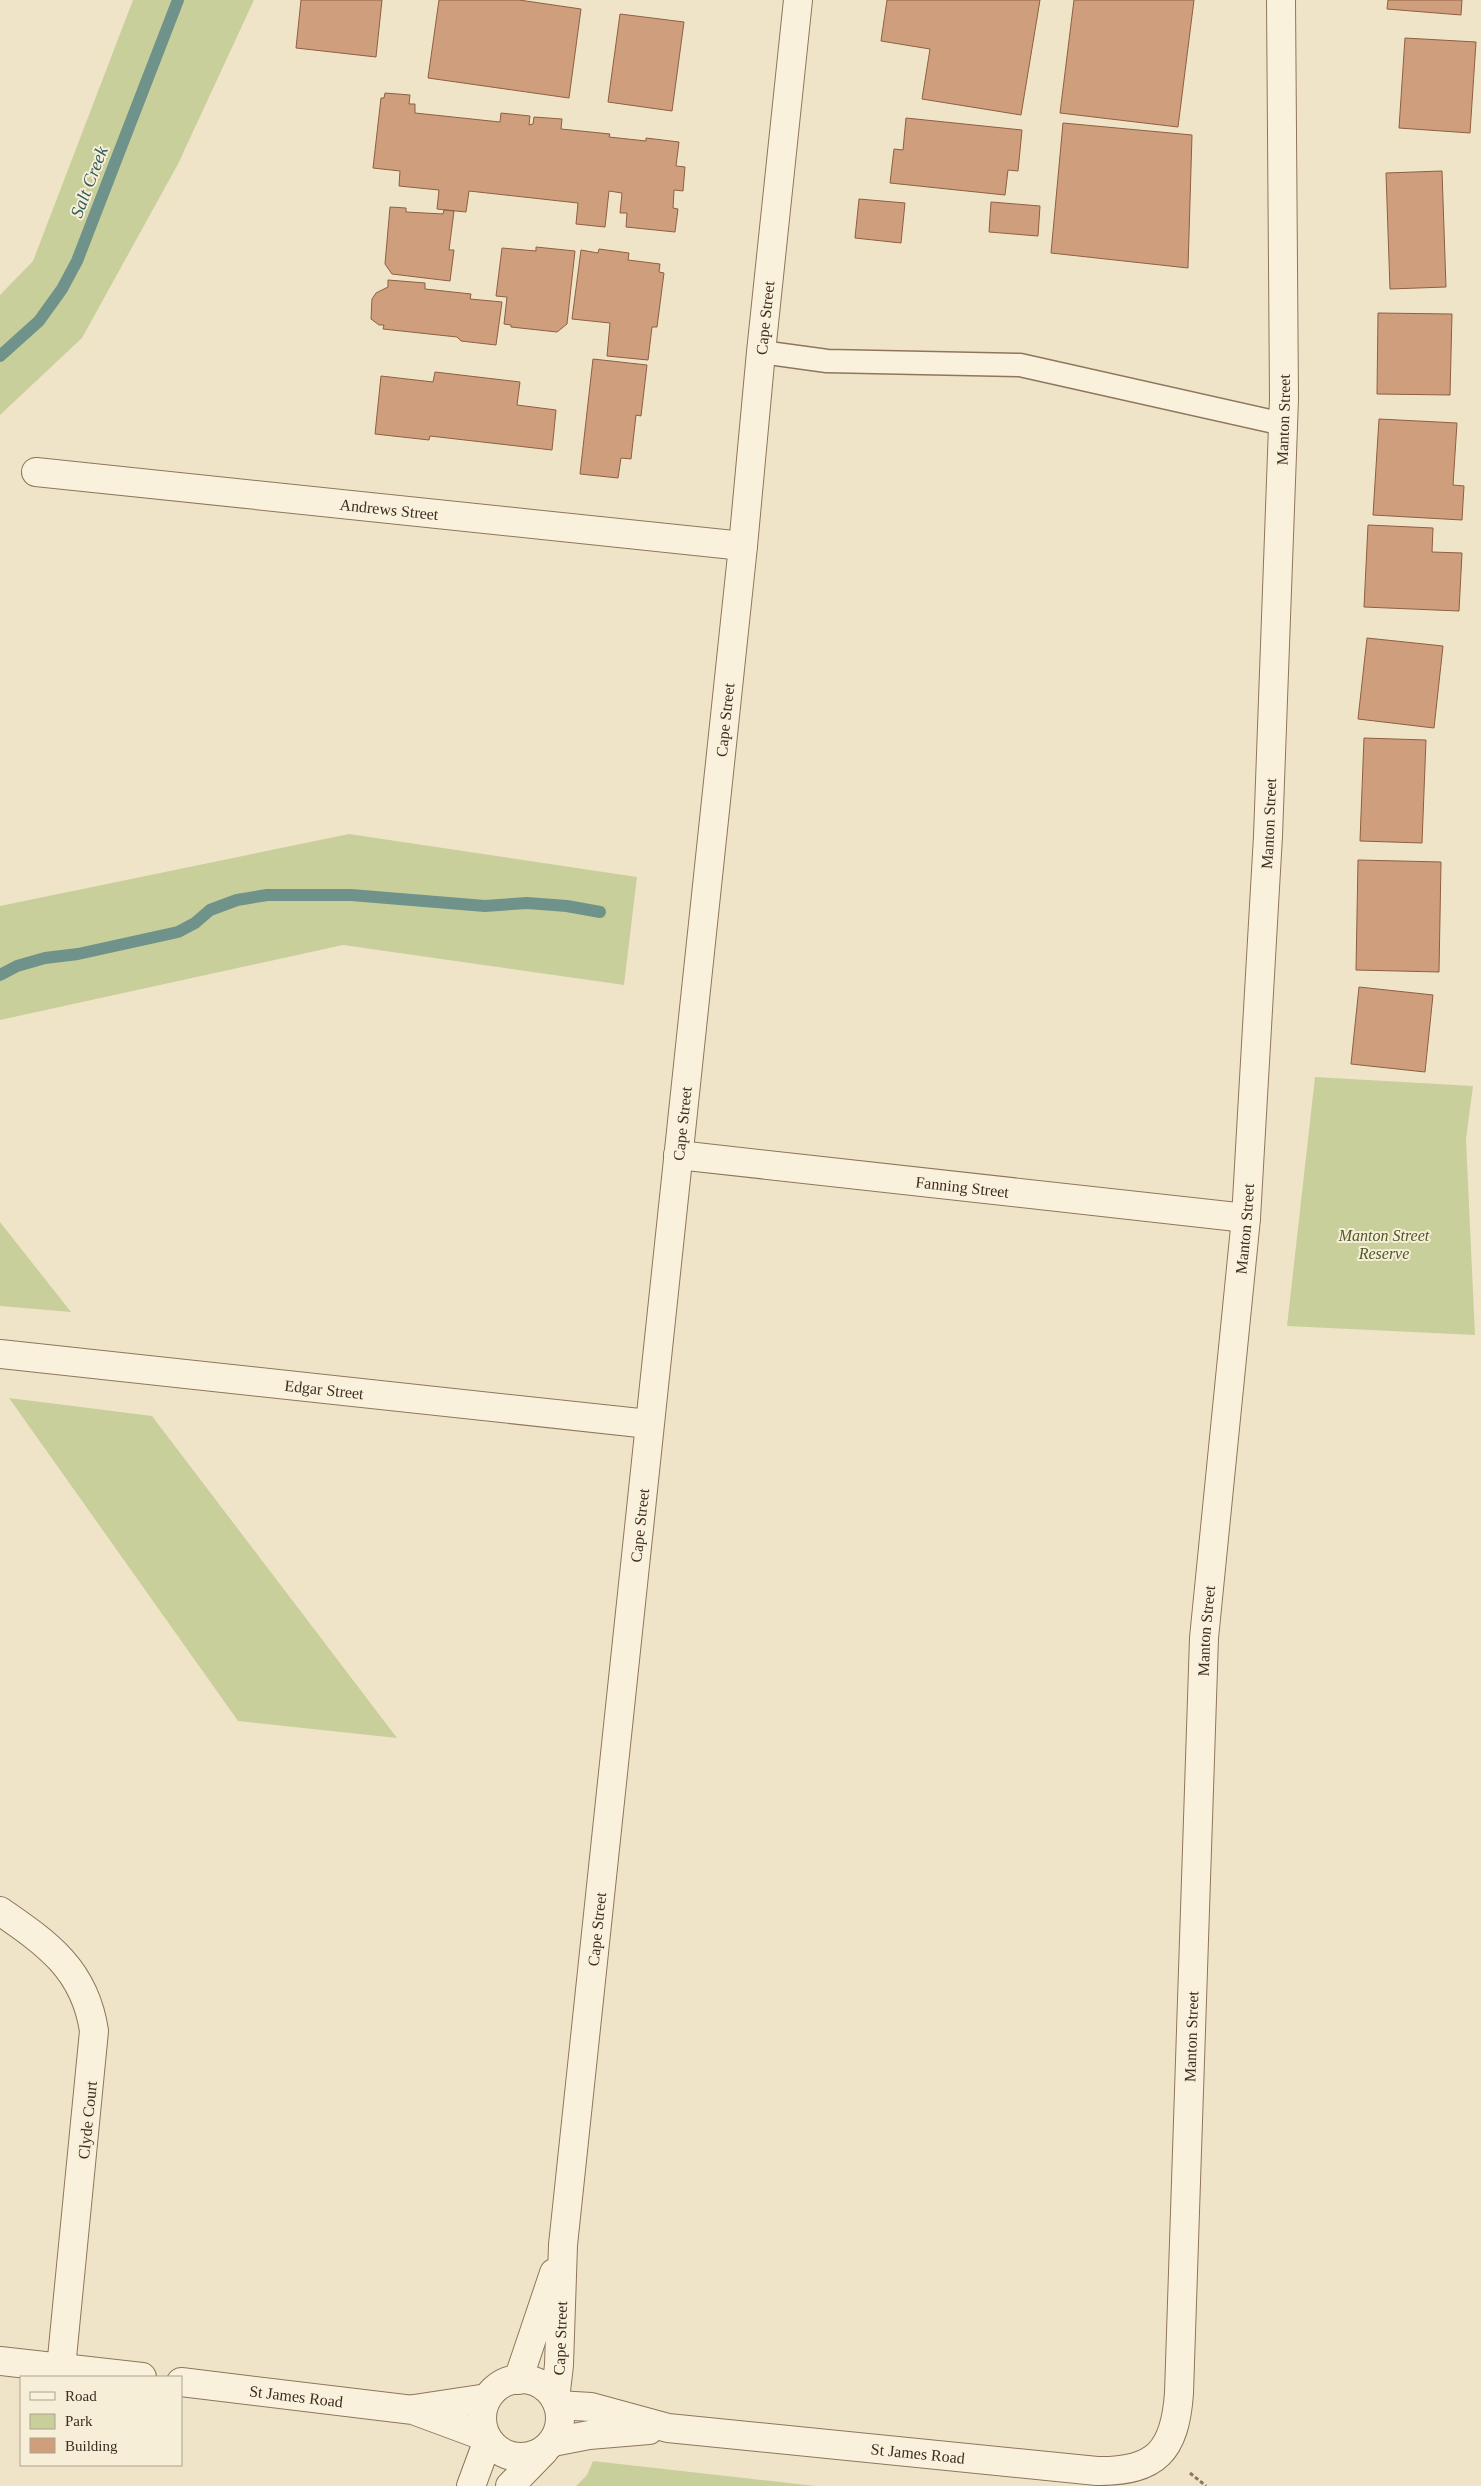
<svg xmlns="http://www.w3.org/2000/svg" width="1481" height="2486" viewBox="0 0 1481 2486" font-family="Georgia,serif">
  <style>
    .green { fill: #c9cf9b }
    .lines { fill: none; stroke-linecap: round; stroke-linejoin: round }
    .stream { stroke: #6f938a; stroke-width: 12 }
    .building { fill: #cf9f7d; stroke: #8d5f41 }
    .service-casing { stroke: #8d765c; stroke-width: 25 }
    .minor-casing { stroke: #8d765c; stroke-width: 30 }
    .tertiary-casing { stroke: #8d765c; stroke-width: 30 }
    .path { stroke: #8d765c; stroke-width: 3; stroke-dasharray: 4 2.5; stroke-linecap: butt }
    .service { stroke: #faf1dc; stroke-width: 22 }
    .minor { stroke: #faf1dc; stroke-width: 28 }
    .tertiary { stroke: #faf1dc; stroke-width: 28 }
    .labels { text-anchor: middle; stroke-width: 4; stroke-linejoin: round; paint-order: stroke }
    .street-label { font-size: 16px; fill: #3d2e20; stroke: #f7eed8 }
    .park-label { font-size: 16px; font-style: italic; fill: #4d5a26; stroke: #f7eed8 }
    .water-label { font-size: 18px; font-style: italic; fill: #2f5d5a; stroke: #f7eed8 }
  </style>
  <rect width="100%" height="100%" fill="#f0e4c8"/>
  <path class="green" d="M133,0h121l-76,164 -96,174 -82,77v-120l33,-34z
    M349,834l288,43 -13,108 -281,-40 -343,75v-114z
    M1315,1077l158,9 -7,53 9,196 -188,-9z
    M0,1222l71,90 -71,-6z
    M9,1398l143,18 245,322 -159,-17z
    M593,2461l223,25h-240l11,-11z"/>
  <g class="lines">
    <path class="stream" d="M0,356l39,-35 23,-32 15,-28 101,-261
      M0,975l17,-9 28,-8 33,-4 100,-22 17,-9 15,-13 27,-10 30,-5h84l134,11 42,-3 40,3 33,6"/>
  </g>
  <path class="building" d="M301,0h81l-6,57 -80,-9z
    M439,0h80l62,9 -12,89 -141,-20z
    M887,0h153l-19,115 -99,-16 8,-50 -49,-8z
    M1074,0h120l-16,127 -118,-14z
    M1388,0h74l-1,15 -74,-6z
    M620,14l64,8 -12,89 -64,-9z
    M1405,38l71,4 -6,91 -71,-5z
    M385,93l25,2 -1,9h6v9l85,9 1,-9 29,3 -1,9 4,-1 1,-7 28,2 -1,10 49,5 -1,3 37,4v-3l33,4 -3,24 9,1 -2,24 -9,-1 -1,18 5,1 -3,23 -49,-5 1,-14h-7l2,-20 -13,-2 -4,36 -29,-3 2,-21 -109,-12 -3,21 -29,-3 2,-19 -40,-4 1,-15 -27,-3 8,-70h3z
    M906,118l116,12 -4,41 -10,-1 -3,25 -115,-12 4,-34 9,1z
    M1063,123l129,12 -4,133 -137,-15z
    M1442,171l4,116 -56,2 -4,-116z
    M859,199l46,4 -4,40 -46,-5z
    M991,202l49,4 -2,30 -49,-4z
    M390,207l16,1v4l37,2 1,-4 10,1 -5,39h5l-4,31 -58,-7 -7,-10z
    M536,247l39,4 -8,73 -10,8 -46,-5v-2l-7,-1 3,-27 -11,-1 6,-48 34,3z
    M599,249l30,4 -1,7 32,4 -1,8 5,1 -7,54h-5l-4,33 -41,-4 3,-33 -38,-4 9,-69 17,3z
    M388,280l37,3v6l46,5 -1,5 32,3 -6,43 -35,-4 -4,-4 -74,-8 1,-4h-5l-8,-6 1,-20 4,-6 12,-6z
    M1378,313l74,1 -2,81 -73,-1z
    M593,359l54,6 -6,51 -5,-1 -5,44 -10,-1 -3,20 -38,-4z
    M435,372l85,10 -3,23 39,5 -4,40 -122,-14 -1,4 -54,-6 6,-58 52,6z
    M1379,419l78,4 -4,62 11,1 -2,34 -89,-5z
    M1368,525l65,3 -1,24 30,1 -3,58 -95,-4z
    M1367,638l76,8 -9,82 -76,-9z
    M1364,738l62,2 -4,103 -62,-2z
    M1358,860l83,2 -2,110 -83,-2z
    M1359,987l74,8 -8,77 -74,-8z"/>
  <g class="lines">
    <g class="service-casing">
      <path id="service" d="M761,352l66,9 193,4 263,59"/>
    </g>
    <g class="minor-casing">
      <g id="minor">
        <path id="s1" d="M36,472l707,74"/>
        <path id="s2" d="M678,1155l568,63"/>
        <path id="s3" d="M0,1354l649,70"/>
        <path d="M0,1911c48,33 85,59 94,120l-33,337"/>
        <path d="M0,2361l142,16"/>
        <path id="s4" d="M181,2382l232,28 73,27"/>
        <path id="s5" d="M558,2405l33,2 77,21 429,43c59,1 78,-20 82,-78l25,-755 42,-420 22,-382 16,-437 -3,-399"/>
        <path d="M414,2409l73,-11"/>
        <path d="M553,2442l36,-7 60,-5"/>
      </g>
    </g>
    <g class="tertiary-casing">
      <g id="tertiary">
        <circle cx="521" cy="2418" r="39"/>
        <path d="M518,2380l36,-107"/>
        <path id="s6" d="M555,2399l4,-34 4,-120 180,-1699 18,-194 37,-352"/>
        <path d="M471,2486l17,-46"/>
        <path d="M510,2486l34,-35"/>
      </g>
    </g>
    <path class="path" d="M1190,2473l16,13"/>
    <use href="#service" class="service"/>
    <use href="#minor" class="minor"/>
    <use href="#tertiary" class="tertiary"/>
  </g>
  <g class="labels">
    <g class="street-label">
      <text dy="6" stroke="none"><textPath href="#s6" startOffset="2092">Cape Street</textPath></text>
      <text dy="6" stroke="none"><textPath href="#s5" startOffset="2652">Manton Street</textPath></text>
      <text dy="6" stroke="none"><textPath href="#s1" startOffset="355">Andrews Street</textPath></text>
      <text dy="6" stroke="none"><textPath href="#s6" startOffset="1688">Cape Street</textPath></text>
      <text dy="6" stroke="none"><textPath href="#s5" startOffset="2248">Manton Street</textPath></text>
      <text dy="6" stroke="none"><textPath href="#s6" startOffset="1282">Cape Street</textPath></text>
      <text dy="6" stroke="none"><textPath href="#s2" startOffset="286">Fanning Street</textPath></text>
      <text dy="6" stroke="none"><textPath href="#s5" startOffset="1842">Manton Street</textPath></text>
      <text dy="6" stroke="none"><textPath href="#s3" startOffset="326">Edgar Street</textPath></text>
      <text dy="6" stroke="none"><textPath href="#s6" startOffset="878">Cape Street</textPath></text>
      <text dy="6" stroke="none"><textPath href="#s5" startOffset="1438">Manton Street</textPath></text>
      <text dy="6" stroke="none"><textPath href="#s6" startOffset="472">Cape Street</textPath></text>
      <text dy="6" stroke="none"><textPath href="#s5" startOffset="1032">Manton Street</textPath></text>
      <text transform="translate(87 2120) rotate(-84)" y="6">Clyde Court</text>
      <text dy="6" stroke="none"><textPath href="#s6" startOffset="61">Cape Street</textPath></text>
      <text dy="6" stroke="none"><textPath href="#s4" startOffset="116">St James Road</textPath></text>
      <text dy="6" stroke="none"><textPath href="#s5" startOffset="364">St James Road</textPath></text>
    </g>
    <g class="park-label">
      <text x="1384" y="1241">Manton Street<tspan x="1384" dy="18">Reserve</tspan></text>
    </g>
    <g class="water-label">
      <text transform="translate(89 182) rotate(-69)" y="6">Salt Creek</text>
    </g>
  </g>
  <rect x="20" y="2376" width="162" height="90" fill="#f7eed8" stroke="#ada18e"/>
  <rect x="30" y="2392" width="25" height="8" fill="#faf1dc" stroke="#ada18e"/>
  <text x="65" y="2401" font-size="15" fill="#3d2e20">Road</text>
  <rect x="30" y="2414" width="25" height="15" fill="#c9cf9b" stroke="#ada18e"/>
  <text x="65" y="2426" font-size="15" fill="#3d2e20">Park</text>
  <rect x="30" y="2438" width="25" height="15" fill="#cf9f7d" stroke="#ada18e"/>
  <text x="65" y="2451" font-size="15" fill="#3d2e20">Building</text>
</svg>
